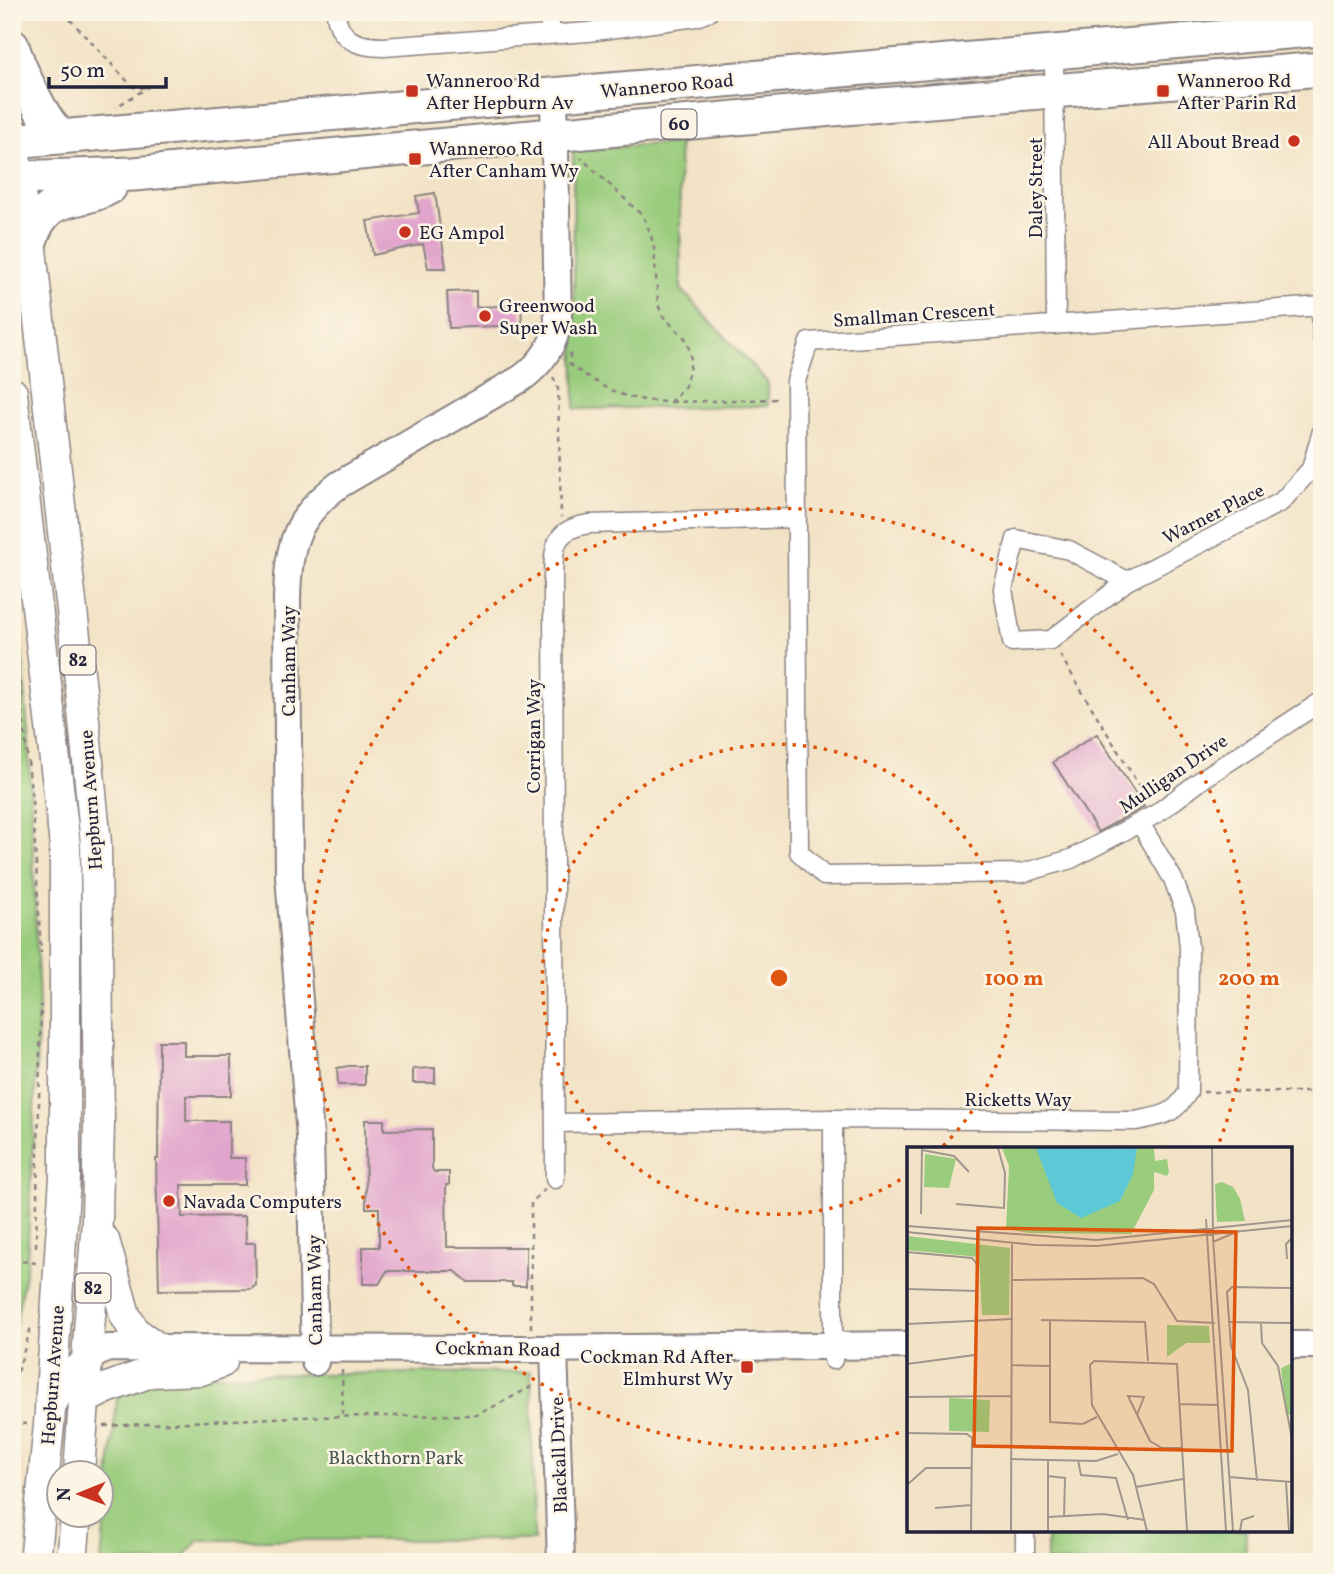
<svg xmlns="http://www.w3.org/2000/svg" width="1334" height="1574" viewBox="0 0 1334 1574" font-family="Vollkorn,serif">
  <style>
    .green { fill: #9acc7d; stroke: #5e775c; stroke-width: 2 }
    .building { fill: #e1a4cc }
    .lines { fill: none; stroke-linecap: round; stroke-linejoin: round }
    .street-casing { stroke: #8a8280; stroke-width: 21 }
    .secondary-casing { stroke: #8a8280; stroke-width: 30 }
    .primary-casing { stroke: #8a8280; stroke-width: 33 }
    .highway-casing { stroke: #8a8280; stroke-width: 37 }
    .path { stroke: #8a8280; stroke-width: 2.5; stroke-dasharray: 5 5; stroke-linecap: butt }
    .street { stroke: #fff; stroke-width: 18 }
    .secondary { stroke: #fff; stroke-width: 26 }
    .primary { stroke: #fff; stroke-width: 30 }
    .highway { stroke: #fff; stroke-width: 33 }
    .ring { fill: none; stroke: #de560e; stroke-width: 3.5; stroke-dasharray: 3.5 7 }
    .poi-dot { fill: #c8321e; stroke: #fcf5e5; stroke-width: 2.5 }
    .labels { text-anchor: middle; stroke-width: 5; stroke-linejoin: round; paint-order: stroke }
    .shield { fill: #fcf5e5; stroke: #63616e; stroke-width: 2 }
    .shield-label { font-size: 18px; font-weight: bold; fill: #22223b }
    .poi-label { font-size: 19px; fill: #22223b; stroke: #fcf5e5; text-anchor: start }
    .street-label { font-size: 19px; fill: #22223b; stroke: #fcf5e5 }
    .park-label { font-size: 19px; fill: #46554f; stroke: #fcf5e5 }
    .inset-road { fill: none; stroke: #9f968e; stroke-width: 2 }
    .view { fill: #de560e; fill-opacity: 0.15; stroke: #de560e; stroke-width: 3.5 }
    .inset-edge { fill: none; stroke: #22223b; stroke-width: 3.5 }
    .centre { fill: #de560e; stroke: #fcf5e5; stroke-width: 3.5 }
    .ring-label { font-size: 21px; text-anchor: middle; font-weight: bold; fill: #de560e; stroke: #fcf5e5; stroke-width: 5; stroke-linejoin: round; paint-order: stroke }
  </style>
  <rect width="100%" height="100%" fill="#fcf5e5"/>
  <filter id="ink" filterUnits="userSpaceOnUse"><feTurbulence type="fractalNoise" baseFrequency=".0143" numOctaves="2"/><feDisplacementMap in="SourceGraphic" scale="14" xChannelSelector="R" yChannelSelector="G"/><feConvolveMatrix kernelMatrix="1 2 1 2 8 2 1 2 1" color-interpolation-filters="sRGB"/></filter>
  <filter id="wash" filterUnits="userSpaceOnUse"><feTurbulence type="fractalNoise" baseFrequency=".00686" numOctaves="4" result="noise"/><feDisplacementMap in="SourceGraphic" scale="28" xChannelSelector="R" yChannelSelector="G"/><feGaussianBlur stdDeviation="1.57" result="paint"/><feColorMatrix in="noise" values="0 0 0 0 0 0 0 0 0 0 0 0 0 0 0 0 0 1.4 0 .05"/><feComposite in="paint" operator="in"/></filter>
  <g filter="url(#wash)">
    <rect width="100%" height="100%" fill="#f3e3c6"/>
    <path class="green" d="M679,142l2,147 87,94v23l-193,3 -2,-258z
      M12,632l9,5 7,95 11,273 -12,258 -15,80z
      M531,1372l3,168h-335l-20,22h-78l18,-186z
      M1047,1530h199l-1,32h-198z"/>
    <g id="blocks">
      <path class="building" d="M435,193l11,75h-18l-5,-24 -50,11 -6,-34 52,-8 -3,-17z
        M476,291v16l45,-2 1,20 -73,3 -2,-36z
        M1097,734l47,73 -46,25 -45,-70z
        M159,1041h25v15h47v40h-45v25h43v37h16v27h-64l1,32 63,-1 1,27h9l1,42 -5,4 -92,1 -3,-131h2z
        M349,1066h16v19h-27l-1,-17z
        M435,1068v15h-22v-14z
        M365,1120h19v10l48,-1v39l2,4h15v13h-3l1,62h79v39h-14v-4h-44l-13,-11h-68l-8,13h-16v-37h16v-39h-13z"/>
    </g>
  </g>
  <g filter="url(#ink)">
    <use href="#blocks" fill-opacity="0" stroke="#8a8280" stroke-width="2"/>
    <g class="lines">
      <g class="street-casing">
        <path id="street" d="M336,12c2,29 23,35 48,35l204,-15 108,-15 13,-5
          M550,35v-23
          M1054,52l2,273
          M1321,306l1,32
          M1322,306l-513,36 -13,39 3,471 25,24 199,-3 48,-14 85,-45 48,-36 118,-77
          M1127,581l-58,-31 -53,-11 -13,50 9,53 39,-2 76,-59 154,-79 30,-33 11,-38
          M555,1123l278,-4 303,2c28,-6 37,-5 52,-29l1,-145 -4,-36 -12,-32 -33,-56
          M555,1179l-2,-598c1,-33 -1,-52 37,-57l207,-6
          M833,1360v-241
          M1025,1530v32"/>
      </g>
      <g class="secondary-casing">
        <path id="secondary" d="M1290,1345h32
          M554,1349l7,213
          M315,1362l-5,-225 -21,-261 -2,-276c1,-55 8,-83 53,-116l182,-106c19,-14 33,-34 36,-57l-4,-227
          M51,1409c16,-30 24,-47 57,-61l423,1 378,-4"/>
      </g>
      <g class="primary-casing">
        <path id="primary" d="M12,131l9,70 9,40 51,449 15,154 3,278 -2,97 -18,253
          M12,393l53,453v331l-16,248 -14,137
          M104,1240l21,75 10,17 23,16
          M86,1398l21,-10 44,-16 50,-2 21,-8
          M72,1562l4,-48"/>
      </g>
      <g class="highway-casing">
        <path id="highway" d="M12,46c7,22 32,79 50,90
          M12,141l1310,-112
          M12,178l122,-4 698,-65 490,-40
          M30,241c17,-52 44,-34 80,-54"/>
      </g>
      <path class="path" d="M63,12l68,73 6,4 13,-3 -34,21
        M570,353v12c39,26 51,35 100,37l15,-16 6,-24 -1,-11 -5,-13 -23,-23 -4,-11 -4,-56 -4,-16 -7,-16 -62,-58
        M553,377l5,11 3,129
        M671,402l108,-3
        M12,612l21,197 8,144
        M1060,655l87,144
        M1203,1092h119
        M36,1247l5,-242
        M12,1260l24,3
        M531,1328v-125l14,-14
        M342,1370l1,45
        M12,1391l19,-64
        M12,1423l16,1
        M104,1426l192,-9 181,-2 58,-30"/>
      <use href="#street" class="street"/>
      <use href="#secondary" class="secondary"/>
      <use href="#primary" class="primary"/>
      <use href="#highway" class="highway"/>
    </g>
  </g>
  <g class="ring">
    <path d="M909 1174A235 235 0 1 1 941 1148"/>
    <path d="M909 1430A470 470 0 1 1 1218 1146"/>
  </g>
  <g class="poi-dot">
    <rect x="405" y="84" width="14" height="14" rx="3.5"/>
    <rect x="1156" y="84" width="14" height="14" rx="3.5"/>
    <circle cx="1294" cy="141" r="7"/>
    <rect x="408" y="152" width="14" height="14" rx="3.5"/>
    <circle cx="405" cy="232" r="7"/>
    <circle cx="485" cy="316" r="7"/>
    <circle cx="169" cy="1201" r="7"/>
    <rect x="740" y="1360" width="14" height="14" rx="3.5"/>
  </g>
  <g class="labels">
    <g class="shield">
      <rect x="661.5" y="109.5" width="35" height="29" rx="5"/>
      <rect x="60.5" y="645.5" width="35" height="29" rx="5"/>
      <rect x="75.5" y="1273.5" width="35" height="29" rx="5"/>
    </g>
    <g class="shield-label">
      <text x="679" y="130">60</text>
      <text x="78" y="666">82</text>
      <text x="93" y="1294">82</text>
    </g>
    <g class="poi-label">
      <text x="426" y="87">Wanneroo Rd<tspan x="426" dy="22">After Hepburn Av</tspan></text>
      <text x="1177" y="87">Wanneroo Rd<tspan x="1177" dy="22">After Parin Rd</tspan></text>
      <text x="1280" y="148" text-anchor="end">All About Bread</text>
      <text x="429" y="155">Wanneroo Rd<tspan x="429" dy="22">After Canham Wy</tspan></text>
      <text x="419" y="239">EG Ampol</text>
      <text x="499" y="312">Greenwood<tspan x="499" dy="22">Super Wash</tspan></text>
      <text x="183" y="1208">Navada Computers</text>
      <text x="733" y="1363" text-anchor="end">Cockman Rd After<tspan x="733" dy="22">Elmhurst Wy</tspan></text>
    </g>
    <g class="street-label">
      <text transform="translate(667 85) rotate(-5)" y="7">Wanneroo Road</text>
      <text transform="translate(1035 188) rotate(-90)" y="7">Daley Street</text>
      <text transform="translate(914 314) rotate(-4)" y="7">Smallman Crescent</text>
      <text transform="translate(1213 513) rotate(-27)" y="7">Warner Place</text>
      <text transform="translate(288 661) rotate(-90)" y="7">Canham Way</text>
      <text transform="translate(533 736) rotate(-90)" y="7">Corrigan Way</text>
      <text transform="translate(1173 773) rotate(-34)" y="7">Mulligan Drive</text>
      <text transform="translate(90 800) rotate(-94)" y="7">Hepburn Avenue</text>
      <text x="1018" y="1106">Ricketts Way</text>
      <text transform="translate(314 1290) rotate(-91)" y="7">Canham Way</text>
      <text transform="translate(498 1348) rotate(1)" y="7">Cockman Road</text>
      <text transform="translate(52 1375) rotate(-86)" y="7">Hepburn Avenue</text>
      <text transform="translate(558 1455) rotate(-92)" y="7">Blackall Drive</text>
    </g>
    <g class="park-label">
      <text x="396" y="1464">Blackthorn Park</text>
    </g>
  </g>
  <g transform="translate(907 1147)">
    <rect width="385" height="385" fill="#f3e3c6"/>
    <path d="M95,1h152l1,13 12,-2 2,13 -2,4 -13,-4v18l-23,44 -102,-1 -23,-4 3,-63zM18,7l31,5 -7,29 -25,-1zM315,35l11,5 7,12 5,22 -28,1 -2,-38zM0,89l103,12 -1,67h-27l-3,-58 -72,-7zM260,178l42,1 1,17h-24l-19,14zM385,216v51l-6,1 -5,-47zM42,251l41,2 -1,32 -40,-1z" fill="#9acc7d"/>
    <path d="M129,1h101l-4,26 -13,27 -39,17 -24,-15z" fill="#5dc8d6"/>
    <path class="inset-road" d="M305,1l1,90 20,293M15,3l32,6 15,16M49,57l48,4 1,-35 -7,-25M14,67l1,-66M299,72l20,312M0,79l190,14 195,-20M0,85l128,13 62,1 195,-20M306,95l23,-10M0,105l65,6 5,6v57M380,112l-1,-15 6,-6M105,133l131,-2 11,6 23,37 38,2M0,142l70,2M134,173l104,2 3,39M143,173v102l33,2 14,-7M321,175l64,1M354,176l1,20 16,23 14,73M0,177l106,-5M0,217l68,-9v41M104,218l39,1M0,250l105,-1M272,257l38,1M230,268l7,-18 -16,-1 22,45 12,7h20M0,286l60,1 5,4 -1,93M103,312l86,2 22,-7M171,313l3,15 35,3 12,42M141,329l17,2 -1,39M322,330l63,5M350,334l-9,-91 -17,-44 -4,-54 5,-5 60,1M379,335l3,49M0,338l19,-17h46M229,340l47,-8M28,361l37,-3M141,370l55,-3 42,6M104,384l1,-289M141,384v-71M240,384l-14,-56 -41,-70 -2,-40 4,-4 83,3 10,167M333,384l2,-11 12,-4"/>
    <path class="view" d="M71,81l258,4 -4,219 -258,-5z"/>
    <rect width="385" height="385" class="inset-edge"/>
  </g>
  <circle cx="779" cy="978" r="10" class="centre"/>
  <g class="ring-label">
    <text x="1014" y="985">100 m</text>
    <text x="1249" y="985">200 m</text>
  </g>
  <rect width="1334" height="1574" fill="none" stroke="#fcf5e5" stroke-width="42"/>
  <g transform="translate(80 1494) rotate(269)"><circle r="33" fill="#fcf5e5" stroke="#a5a1a1" stroke-width="2"/>
  <path d="M0-5L12 26L0 18L-12 26Z" fill="#c8321e"/>
  <text y="-10" font-size="19" font-weight="bold" text-anchor="middle" fill="#22223b">N</text>
  </g>
  <path d="M49 77v10h117v-10" fill="none" stroke="#22223b" stroke-width="3.5"/>
  <text x="60" y="77" font-size="21" fill="#22223b" stroke="#fcf5e5" stroke-width="5" paint-order="stroke">50 m</text>
</svg>
